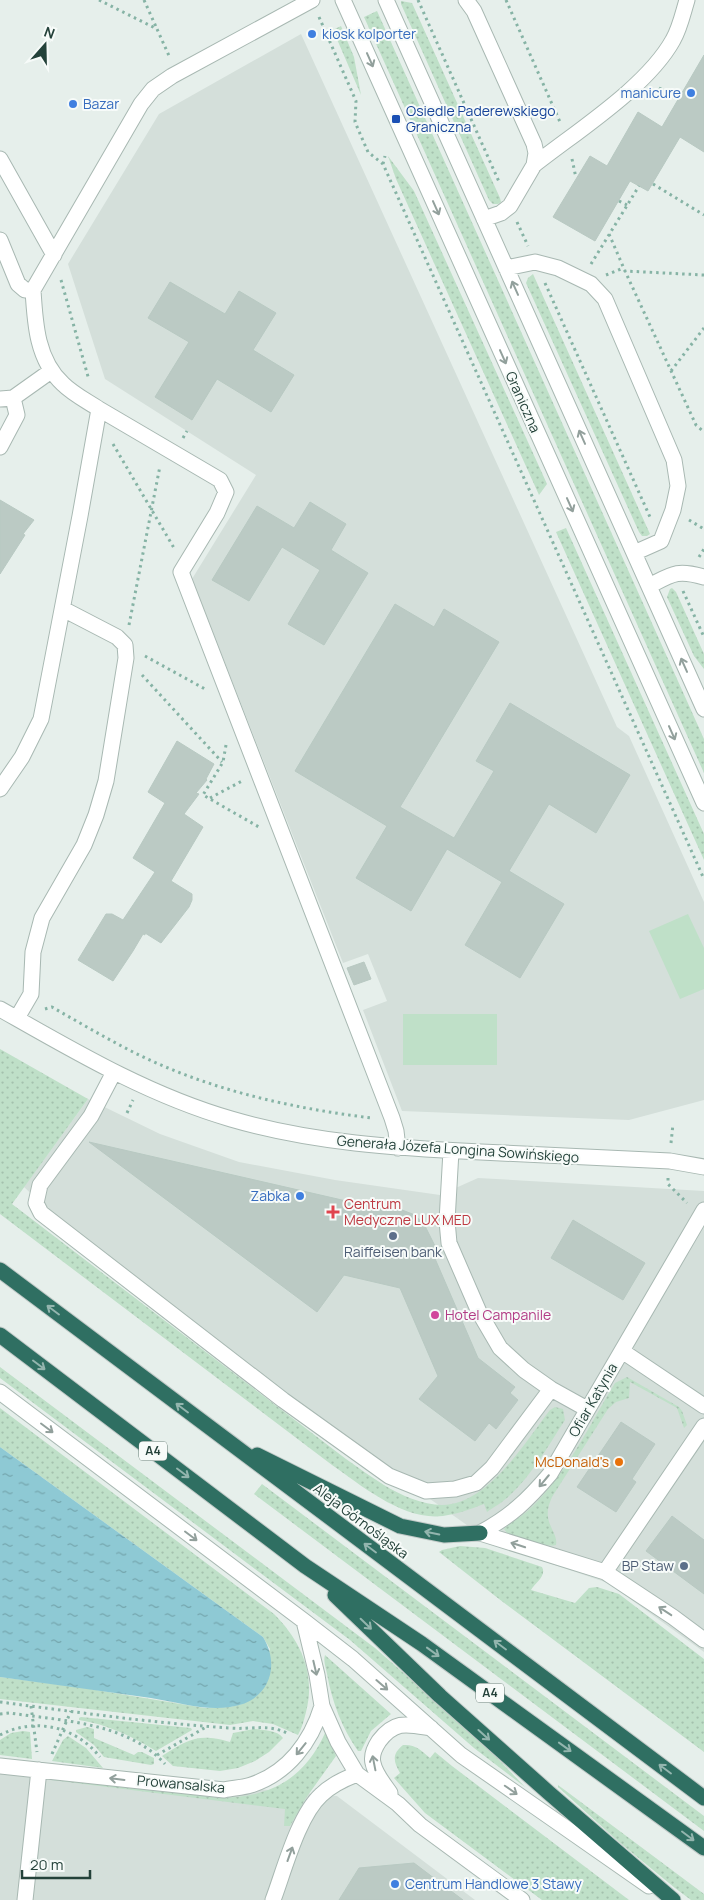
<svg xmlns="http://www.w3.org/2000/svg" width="704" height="1900" viewBox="0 0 704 1900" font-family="Manrope,sans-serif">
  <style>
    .built { fill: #d4dfda }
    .grass { fill: url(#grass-dots) }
    .park { fill: #bfe0c8 }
    .water { fill: url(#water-ripples) }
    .building { fill: #bbcac4; stroke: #b8c9c2 }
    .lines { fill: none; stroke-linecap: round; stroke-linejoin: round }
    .minor-casing { stroke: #a8b8b2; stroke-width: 17 }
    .highway-casing { stroke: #c2cac8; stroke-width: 17 }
    .path { stroke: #86b3a5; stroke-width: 3; stroke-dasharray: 2.5 4; stroke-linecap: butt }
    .minor { stroke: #fff; stroke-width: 15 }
    .highway { stroke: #2f6f62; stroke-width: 15 }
    .oneway { stroke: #92a09c }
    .oneway2 { stroke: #93b5ae }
    .shop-dot { fill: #3f7fe0; stroke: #f7fbf9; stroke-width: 2 }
    .transit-dot { fill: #1a4fb4; stroke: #f7fbf9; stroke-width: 2 }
    .health-dot { fill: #e0444e; stroke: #f7fbf9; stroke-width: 2 }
    .service-dot { fill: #5c6f8a; stroke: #f7fbf9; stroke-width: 2 }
    .hotel-dot { fill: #d1479c; stroke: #f7fbf9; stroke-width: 2 }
    .food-dot { fill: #e8710a; stroke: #f7fbf9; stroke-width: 2 }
    .labels { text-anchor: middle; stroke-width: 4; stroke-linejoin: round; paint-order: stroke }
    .shield { fill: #f7fbf9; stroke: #637a73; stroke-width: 1 }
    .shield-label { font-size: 12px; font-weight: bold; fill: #24423a }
    .shop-label { font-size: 14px; fill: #366cbe; stroke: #f7fbf9; text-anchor: start }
    .transit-label { font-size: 14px; fill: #164399; stroke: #f7fbf9; text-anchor: start }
    .street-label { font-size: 14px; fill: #24423a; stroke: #f7fbf9 }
    .health-label { font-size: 14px; fill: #be3a42; stroke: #f7fbf9; text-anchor: start }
    .service-label { font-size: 14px; fill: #4e5e75; stroke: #f7fbf9 }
    .hotel-label { font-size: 14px; fill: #b23c85; stroke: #f7fbf9; text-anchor: start }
    .food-label { font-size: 14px; fill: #c56008; stroke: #f7fbf9; text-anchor: end }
  </style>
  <defs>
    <pattern id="grass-dots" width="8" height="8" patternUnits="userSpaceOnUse" patternTransform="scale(1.25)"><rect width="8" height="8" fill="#bfe0c8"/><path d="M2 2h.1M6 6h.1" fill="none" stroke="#a4c1ad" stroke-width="1.8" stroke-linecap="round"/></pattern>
    <pattern id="water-ripples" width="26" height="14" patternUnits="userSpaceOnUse" patternTransform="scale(1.25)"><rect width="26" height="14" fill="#8ec9d4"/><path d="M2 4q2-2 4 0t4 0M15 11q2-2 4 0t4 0" fill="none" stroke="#74a5ad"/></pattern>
  </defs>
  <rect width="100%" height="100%" fill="#e6efeb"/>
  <path class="built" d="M301,34l316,693 12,9 75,166v198l-75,20 -227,-9 -39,-101 24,-9 -19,-47 -25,9 -151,-384 64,-104 -151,-96 -37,-115 91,-150z
    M88,1099l72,35 79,28 96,18 105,15 38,-17 226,13v461l-96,-69 -113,-38 -120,-85 -320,-244 -31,-29z
    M0,1761l187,22 150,13 138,104h-475z"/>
  <path class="grass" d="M401,1l11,2 88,195 1,4 -3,2h-5l-4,-4 -88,-196z
    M377,11l327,728v34l-340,-756z
    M341,26l13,31 7,38 -28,-65z
    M388,156l26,35 133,293 -8,11 -143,-316z
    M533,274l117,260 -3,2h-5l-3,-4 -113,-249 2,-5z
    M566,528l138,306v26l-148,-328z
    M672,588l4,4 28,62v15l-10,-13 -27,-59 3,-8z
    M0,1049l88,50 -76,105 334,255c13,9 25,18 38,26 16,10 39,20 58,20 46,0 83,-63 108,-95l5,-3 8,2 2,11c-17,26 -33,55 -56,76 -6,6 -15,11 -22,16l-3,-8c-13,5 -27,10 -41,12 -39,5 -81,-30 -111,-51l-332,-251z
    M0,1367l375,281 104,91 46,48 -51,-39 -124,-108 -350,-262z
    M627,1377l52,30 3,4 5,14 -3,3 -7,-20 -47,-26 -1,16 -13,4 -8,7 -56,88c-3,7 -5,13 -4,20 1,10 10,19 8,28 -13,3 -37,-8 -49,-12l-3,-4 2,-2c9,-7 19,-13 27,-21 35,-35 57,-82 82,-123z
    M0,1408l274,206c27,27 42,60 32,98 -2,8 -4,16 -8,23l-25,-11 -20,-3 -23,4 -230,-26v-22l78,10 127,21 25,-1 12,-3 11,-6 17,-49 -7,-12 -263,-190z
    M262,1484l442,332v15l-450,-337z
    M460,1546l25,2 57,19c5,9 -7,16 -11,23l44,13 14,-15 8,-1 22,7 85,65v93l-205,-153 -60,-47 3,-2z
    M325,1655l66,59 -20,17 -10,20h-3c-16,-23 -26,-49 -31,-77 -1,-6 -4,-13 -2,-19z
    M81,1717l110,11 1,2 -36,21c-23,-14 -49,-27 -77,-31v-2z
    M87,1727l7,2v9l40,17 4,-3h4l12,6v6l-3,1 -47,-8 -10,-12 -18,-13v-2z
    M254,1729c10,1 23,1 29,9l-14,14 -14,9 -17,7 -18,3 -47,-5 -11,-10c27,-17 36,-23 68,-14l3,-9z
    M23,1731l7,1 2,27 -32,-4v-15l11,-7z
    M326,1731l10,25 -30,42 -16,28h-6l1,-17 -234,-29 3,-2 165,20c52,-1 85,-18 107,-67z
    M68,1736l18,12 17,20 -51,-7 11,-21z
    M403,1745c12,-1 18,5 27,13l5,-6 17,14 177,134h-87l-117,-87 -31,-35 6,-5c-7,-12 -8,-19 3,-28z
    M558,1785l146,109v6h-13l-16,-12 -56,-46 -61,-55z"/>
  <path class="park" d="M688,914l16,34v41l-24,10 -31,-68z
    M403,1014h94v51h-94z"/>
  <path class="water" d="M0,1447l263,190c19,31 4,66 -33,70 -26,4 -53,-5 -79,-9 -50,-7 -101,-14 -151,-21z"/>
  <path class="building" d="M704,55v97l-24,-15 -32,54 -18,-10 -35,60 -42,-24 37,-61 17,10 31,-54 24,15z
    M170,282l55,32 14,-23 37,22 -23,37 41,25 -23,37 -54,-33 -25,41 -37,-23 34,-55 -41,-24z
    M0,500l34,20 -11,14 2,1 -25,39z
    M310,502l36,22 -15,26 37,23 -44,72 -36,-21 32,-54 -38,-23 -33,54 -37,-21 45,-74 37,22z
    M395,604l39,23 10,-18 55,33 -99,165 54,31 40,-67 -18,-10 34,-58 120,72 -34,58 -47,-29 -40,67 55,33 -44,74 -55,-33 37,-63 -55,-33 -36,62 -55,-33 31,-52 -92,-55z
    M177,741l37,23 -8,15 1,1 -11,13 3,1 -15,20 19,13 -32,54 21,13v6l-3,7 -28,36 -16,-10v2l-2,-1 -10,17 -20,30 -35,-21 28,-46h6l11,6 32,-48 -22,-14 32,-55 -17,-11z
    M364,962l7,17 -17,6 -7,-17z
    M89,1142l301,69 12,-1 13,5 10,11 13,26 -5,2 45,104 37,29 -5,6 8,7 -22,29 -7,-6 -14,18 -56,-42 19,-23 -38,-88 -56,-13 -27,37z
    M573,1220l72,43 -22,37 -72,-42z
    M621,1422l34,22 -23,35 4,3 -20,30 -39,-25z
    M672,1516l32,24v54l-58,-43z
    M414,1863l49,37h-124l20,-32z"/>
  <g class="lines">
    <g class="minor-casing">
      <path id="minor" d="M343,0l361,803
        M386,0l318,709
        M466,0l8,11 60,133 2,9 -2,12 -24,41 -9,7 -17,6
        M0,159l54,96
        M534,165c43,-34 113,-78 139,-125 7,-12 10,-27 14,-40
        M0,240l18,44 7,6h8
        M506,268l29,-6 23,6 33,16 14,15 69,161 4,26 -5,24 -12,31 -27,12
        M0,399l13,-1 38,-27
        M99,409l121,71 6,12 -9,21 -36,59 211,546 4,13 2,17
        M0,447l17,-32 -4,-17
        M649,586c23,-12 28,-17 55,-9
        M0,789l22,-32 19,-38 39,-203 19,-107c-12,-8 -26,-15 -36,-25 -26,-24 -28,-60 -30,-94l108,-186 12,-15 19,-13 140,-76
        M0,1009c74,42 148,86 231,110 82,24 166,29 250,33 63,3 126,6 189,9l34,6
        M17,1018l14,-24 2,-42 9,-34 42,-73 12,-30 10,-34 20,-123 -1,-13 -8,-8 -54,-28
        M114,1072l-23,44 -51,69 -4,18 5,10 242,187 106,76 37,15 29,-2 21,-6 16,-15 59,-79
        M451,1151l-4,70 2,22 30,69 21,36 24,22 27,19 36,20
        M622,1351l82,55
        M0,1392l304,229 49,38 108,96 188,131
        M480,1533c31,-17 47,-32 70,-59l154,-264
        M480,1533l125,39 68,45 31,23
        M605,1572l99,-146
        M304,1621l13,54 5,31 16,36 19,32 41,30 22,21 102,75
        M0,1766l224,24c8,-2 18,-2 27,-5 37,-12 60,-43 71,-79
        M390,1793c-6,-9 -15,-19 -17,-30 -2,-8 2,-16 6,-22 16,-21 28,-17 52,-13
        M25,1900l14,-130
        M273,1900c11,-29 25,-84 48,-105 10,-10 23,-16 36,-21"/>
    </g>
    <g class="highway-casing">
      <path id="highway" d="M0,1270l704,528
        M0,1335l305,231 117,78 282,204
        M257,1455l143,71 44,9 36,-2
        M335,1595l105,101 109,97 124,107"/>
    </g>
    <path class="path" d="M99,0l58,29 13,29
      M144,0l13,29
      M418,0l82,184
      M506,0l54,122
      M319,17l37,84 -1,21 13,30 15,12 321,715
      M659,88l20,9
      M572,159l4,19
      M383,164l2,-8
      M653,184l51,31
      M619,201l8,4
      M517,222l11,24
      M609,234l16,37 79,4
      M591,264l48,-78
      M606,275l15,-6 4,2 71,154 8,7
      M61,280l28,100
      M545,283l105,234
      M671,371l33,-43
      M183,438l4,-7
      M113,444l61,104
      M689,520l15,9
      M699,557l5,-8
      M683,591l21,46
      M129,625l31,-159
      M145,656l60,33
      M142,675l80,87
      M226,745l-3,17 -20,33 56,32
      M210,798l32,-17
      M45,1009l7,-2c26,15 52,30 79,44 75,38 158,57 241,67
      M127,1113l6,-13
      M671,1143l2,-19
      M668,1178v6l19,19
      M0,1702c76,10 152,21 229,26 23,2 38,-5 60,6
      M31,1706l6,46
      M0,1714l10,-1c52,8 117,9 155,51
      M0,1735c35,-18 75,-9 100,22
      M52,1754l19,-43
      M157,1755l51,-29"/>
    <use href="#minor" class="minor"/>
    <use href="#highway" class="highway"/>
  </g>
  <defs><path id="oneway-shaft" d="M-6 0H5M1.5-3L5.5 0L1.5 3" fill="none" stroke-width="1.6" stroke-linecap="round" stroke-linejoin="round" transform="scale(1.25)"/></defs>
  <g class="oneway">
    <use href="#oneway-shaft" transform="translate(370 60) rotate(66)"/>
    <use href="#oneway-shaft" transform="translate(436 208) rotate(66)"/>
    <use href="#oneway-shaft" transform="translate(515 288) rotate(-114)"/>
    <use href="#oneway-shaft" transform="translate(503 357) rotate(66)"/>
    <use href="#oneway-shaft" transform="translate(582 437) rotate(-114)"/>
    <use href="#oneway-shaft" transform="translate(570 505) rotate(66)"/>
    <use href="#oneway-shaft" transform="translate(684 665) rotate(-114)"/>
    <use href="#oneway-shaft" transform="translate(672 733) rotate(66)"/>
    <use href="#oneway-shaft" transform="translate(47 1428) rotate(37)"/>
    <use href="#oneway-shaft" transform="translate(544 1481) rotate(130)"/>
    <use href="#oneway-shaft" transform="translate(191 1536) rotate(37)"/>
    <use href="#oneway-shaft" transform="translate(518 1545) rotate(-162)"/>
    <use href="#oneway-shaft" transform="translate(665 1611) rotate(-147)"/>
    <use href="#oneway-shaft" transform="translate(315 1668) rotate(77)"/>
    <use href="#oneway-shaft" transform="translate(382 1685) rotate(41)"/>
    <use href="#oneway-shaft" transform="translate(301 1749) rotate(129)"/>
    <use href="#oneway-shaft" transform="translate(374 1763) rotate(-101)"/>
    <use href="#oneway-shaft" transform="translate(117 1779) rotate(-173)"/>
    <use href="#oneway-shaft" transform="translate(511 1790) rotate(35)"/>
    <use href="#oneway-shaft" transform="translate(290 1854) rotate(-70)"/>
  </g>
  <g class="oneway2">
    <use href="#oneway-shaft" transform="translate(53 1310) rotate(-143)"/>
    <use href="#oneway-shaft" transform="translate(39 1365) rotate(37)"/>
    <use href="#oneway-shaft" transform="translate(182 1408) rotate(-143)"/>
    <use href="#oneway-shaft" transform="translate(183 1473) rotate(37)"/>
    <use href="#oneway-shaft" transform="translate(432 1533) rotate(-168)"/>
    <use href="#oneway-shaft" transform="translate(370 1548) rotate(-143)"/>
    <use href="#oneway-shaft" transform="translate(366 1624) rotate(44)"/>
    <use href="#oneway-shaft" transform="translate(500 1645) rotate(-143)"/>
    <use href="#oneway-shaft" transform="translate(433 1652) rotate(36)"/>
    <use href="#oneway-shaft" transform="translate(484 1735) rotate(42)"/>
    <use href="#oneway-shaft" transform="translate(565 1747) rotate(36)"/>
    <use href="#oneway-shaft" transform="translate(665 1769) rotate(-143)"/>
    <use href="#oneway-shaft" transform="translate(688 1836) rotate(37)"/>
  </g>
  <g class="shop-dot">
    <circle cx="312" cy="34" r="5"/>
    <circle cx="691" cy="93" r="5"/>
    <circle cx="73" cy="104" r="5"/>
    <circle cx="300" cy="1196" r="5"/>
    <circle cx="395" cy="1884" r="5"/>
  </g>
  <rect class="transit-dot" x="391" y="114" width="10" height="10" rx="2.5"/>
  <path class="health-dot" d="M330.5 1204.5h5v5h5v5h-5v5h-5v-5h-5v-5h5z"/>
  <g class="service-dot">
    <circle cx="393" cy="1236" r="5"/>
    <circle cx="684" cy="1566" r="5"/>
  </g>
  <circle class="hotel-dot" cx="435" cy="1315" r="5"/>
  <circle class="food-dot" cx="619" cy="1462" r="5"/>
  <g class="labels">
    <g class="shield">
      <rect x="139" y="1441.5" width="28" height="19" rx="4"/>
      <rect x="476" y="1683.5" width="28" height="19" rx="4"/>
    </g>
    <g class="shield-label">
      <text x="153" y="1455">A4</text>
      <text x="490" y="1697">A4</text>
    </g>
    <g class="shop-label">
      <text x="322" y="39">kiosk kolporter</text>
      <text x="681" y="98" text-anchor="end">manicure</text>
      <text x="83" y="109">Bazar</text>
      <text x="290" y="1201" text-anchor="end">Zabka</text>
      <text x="405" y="1889">Centrum Handlowe 3 Stawy</text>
    </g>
    <g class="transit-label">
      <text x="406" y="116">Osiedle Paderewskiego<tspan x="406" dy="16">Graniczna</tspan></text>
    </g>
    <g class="street-label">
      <text transform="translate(523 402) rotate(66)" y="5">Graniczna</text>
      <text transform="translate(458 1149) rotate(4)" y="5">Generała Józefa Longina Sowińskiego</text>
      <text transform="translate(593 1400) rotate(-60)" y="5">Ofiar Katynia</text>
      <text transform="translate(361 1521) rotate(37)" y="5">Aleja Górnośląska</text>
      <text transform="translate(181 1784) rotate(5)" y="5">Prowansalska</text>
    </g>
    <g class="health-label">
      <text x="344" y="1209">Centrum<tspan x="344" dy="16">Medyczne LUX MED</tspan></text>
    </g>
    <g class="service-label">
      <text x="393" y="1257">Raiffeisen bank</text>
      <text x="674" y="1571" text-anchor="end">BP Staw</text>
    </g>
    <g class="hotel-label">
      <text x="445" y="1320">Hotel Campanile</text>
    </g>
    <g class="food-label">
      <text x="609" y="1467">McDonald's</text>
    </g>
  </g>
  <g transform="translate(45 45) rotate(20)" stroke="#f7fbf9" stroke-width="4" paint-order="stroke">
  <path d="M0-4L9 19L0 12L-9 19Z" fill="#24423a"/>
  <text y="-8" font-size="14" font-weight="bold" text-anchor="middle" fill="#24423a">N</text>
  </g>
  <path d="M22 1870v8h68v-8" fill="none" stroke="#24423a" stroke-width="2.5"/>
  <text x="30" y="1870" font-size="15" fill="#24423a" stroke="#f7fbf9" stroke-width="4" paint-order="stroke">20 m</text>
</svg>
